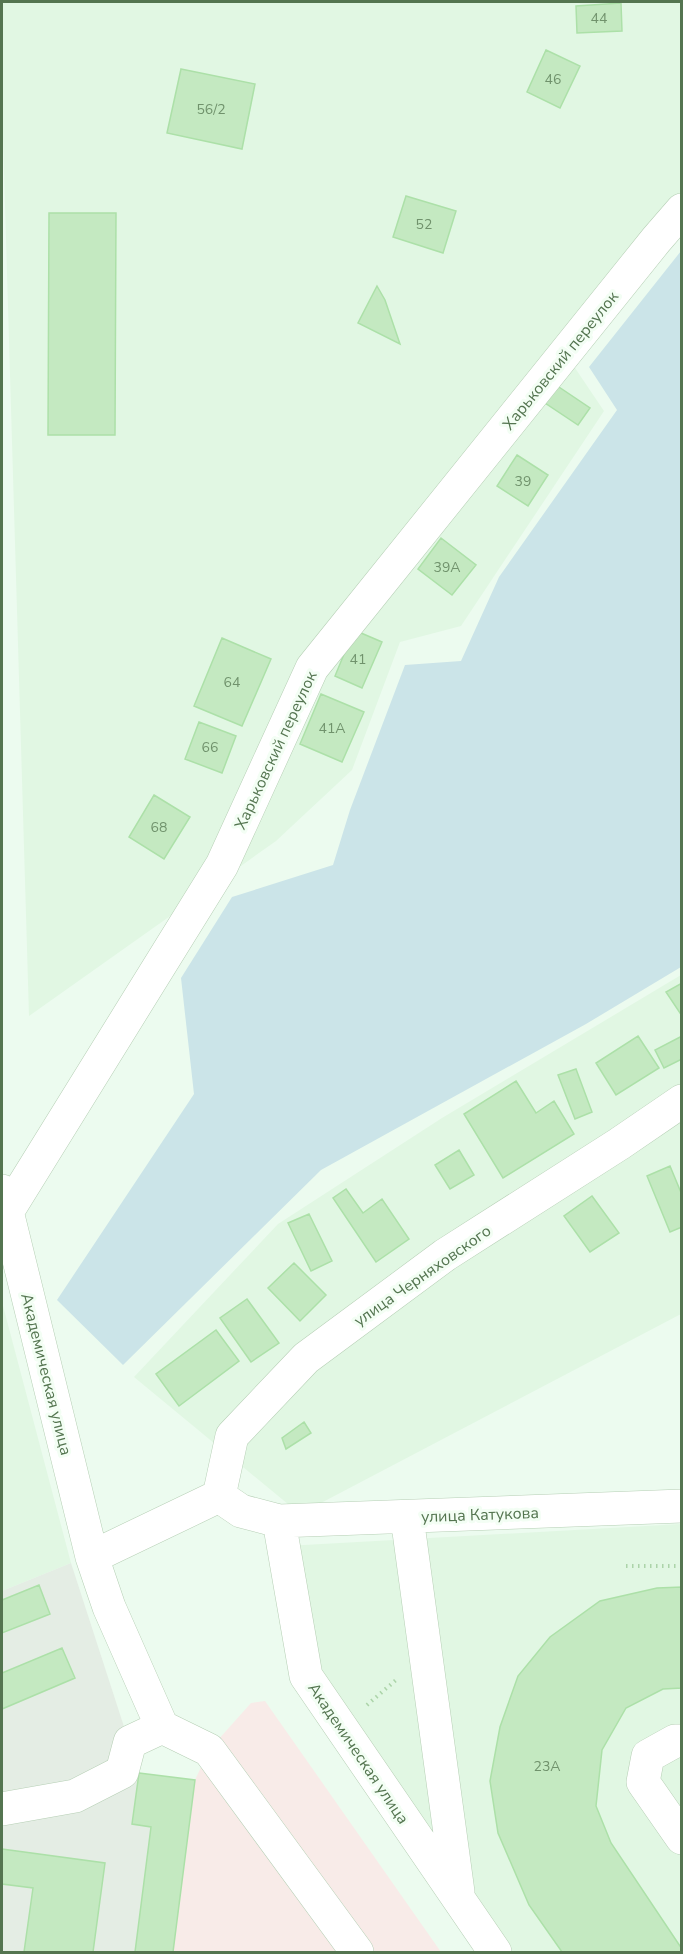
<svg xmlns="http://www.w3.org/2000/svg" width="683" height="1954" viewBox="0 0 683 1954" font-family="'Nunito Sans',sans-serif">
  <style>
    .residential { fill: #e1f7e3 }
    .industrial { fill: #e4ede4 }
    .education { fill: #f8ebe8 }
    .green { fill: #cbe4e8 }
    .building { fill: #c4e9c1; stroke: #ace0a8; stroke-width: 1.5 }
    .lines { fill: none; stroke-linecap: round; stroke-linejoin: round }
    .minor-casing { stroke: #b6cfb5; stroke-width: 34 }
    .path { stroke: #acd4a9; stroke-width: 4; stroke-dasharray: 1.5 4.5; stroke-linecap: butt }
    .minor { stroke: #fff; stroke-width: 33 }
    .labels { text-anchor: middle; stroke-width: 6; stroke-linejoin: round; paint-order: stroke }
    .number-label { font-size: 14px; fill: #70926c }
    .street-label { font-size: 16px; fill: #547550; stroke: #f3fef4 }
  </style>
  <rect width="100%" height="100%" fill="#ecfbef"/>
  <path class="residential" d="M2,2h680l-1,234 -108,129 31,46 -143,215 -61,16 -48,128 -76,71 -247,175 -27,-912z
    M681,975v339l-381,200 -166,-137 144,-153 164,-106z
    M2,1302l69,261 -69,28z
    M681,1524v428h-173l-192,-282 -30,-124z"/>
  <path class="industrial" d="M71,1563l68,210 56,7 -22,172h-171v-361z"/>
  <path class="education" d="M265,1701l176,251h-268l22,-172 14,-30 42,-47z"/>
  <path class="green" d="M681,251v716l-95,57 -265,146 -198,195 -66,-65 137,-206 -13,-116 51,-81 101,-32 17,-55 55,-145 56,-4 38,-84 118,-167 -28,-43z"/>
  <path class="building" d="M621,3l1,28 -45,2 -1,-27z
    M546,50l34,16 -20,42 -33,-16z
    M181,69l74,15 -13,65 -75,-16z
    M406,196l50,15 -13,42 -50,-16z
    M49,213h67l-1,222h-67z
    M377,286l8,14 15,44 -42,-21z
    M550,381l40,27 -12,17 -39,-26z
    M517,455l31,20 -20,31 -31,-20z
    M441,538l35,27 -24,30 -34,-26z
    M354,630l28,12 -20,46 -27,-12z
    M222,638l49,21 -29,67 -48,-20z
    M321,694l43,18 -22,50 -42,-18z
    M199,722l37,14 -14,37 -37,-14z
    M154,795l36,22 -26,42 -35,-22z
    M682,983v33l-16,-24z
    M638,1036l21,32 -43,27 -20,-32z
    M682,1036v23l-18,9 -9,-18z
    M576,1069l16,43 -17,7 -17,-44z
    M516,1081l20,32 18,-12 20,33 -71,44 -39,-64z
    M459,1150l15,25 -24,14 -15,-24z
    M670,1166l12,29v32l-12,5 -23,-56z
    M346,1189l17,24 19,-14 27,40 -33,23 -43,-64z
    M592,1196l27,37 -29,19 -26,-36z
    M309,1214l23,47 -21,10 -23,-48z
    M294,1263l32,32 -26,26 -32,-33z
    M247,1299l32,44 -28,19 -31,-44z
    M216,1330l23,31 -60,45 -23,-32z
    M304,1422l7,11 -25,16 -4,-11z
    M39,1585l11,29 -48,19v-33z
    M682,1587v101l-19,1 -37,19 -24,42 -6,56 15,37 71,106v3h-120l-33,-47 -31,-72 -8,-52 10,-54 18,-51 32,-39 50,-36 57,-13z
    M62,1648l13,30 -73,31v-36z
    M139,1773l56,7 -22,172h-38l16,-125 -19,-3z
    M2,1849l103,14 -12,89h-69l9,-64 -31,-4z"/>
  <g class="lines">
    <g class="minor-casing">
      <path id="minor" d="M2,1191l90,366 17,50 53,120 47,23 148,202
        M7,1212l215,-347 90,-197 344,-428 26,-30
        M219,1496l13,-60 74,-78 139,-103 174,-111 63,-43
        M219,1496l22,15 38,10 27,155 189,276
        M407,1517l51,375
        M279,1521l403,-15
        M92,1557l127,-61
        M682,1741h-7l-27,15 -5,26 39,56
        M2,1809l73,-13 47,-24 8,-30 32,-15"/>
    </g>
    <path class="path" d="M626,1566h56
      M367,1705l29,-25"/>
    <use href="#minor" class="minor"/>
  </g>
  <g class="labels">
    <g class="number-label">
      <text x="599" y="23">44</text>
      <text x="553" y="84">46</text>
      <text x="211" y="114">56/2</text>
      <text x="424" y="229">52</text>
      <text x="523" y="486">39</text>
      <text x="447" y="572">39А</text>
      <text x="358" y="664">41</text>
      <text x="232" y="687">64</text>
      <text x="332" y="733">41А</text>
      <text x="210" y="752">66</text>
      <text x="159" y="832">68</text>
      <text x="547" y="1771">23А</text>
    </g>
    <g class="street-label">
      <text transform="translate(560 360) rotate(-51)" y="6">Харьковский переулок</text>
      <text transform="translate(275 750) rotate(-65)" y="6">Харьковский переулок</text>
      <text transform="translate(422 1275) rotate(-35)" y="6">улица Черняховского</text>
      <text transform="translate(47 1374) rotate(76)" y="6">Академическая улица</text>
      <text transform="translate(480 1514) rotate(-2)" y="6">улица Катукова</text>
      <text transform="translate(359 1753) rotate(56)" y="6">Академическая улица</text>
    </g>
  </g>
  <rect width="683" height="1954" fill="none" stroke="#547550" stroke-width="6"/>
</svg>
